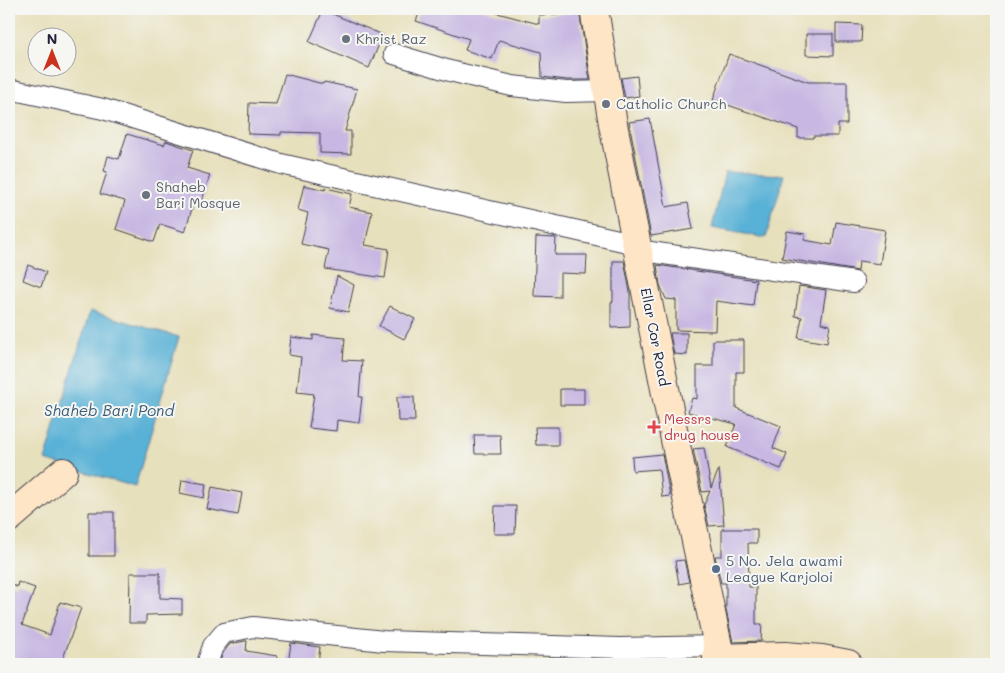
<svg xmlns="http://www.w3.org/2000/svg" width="1005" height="673" viewBox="0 0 1005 673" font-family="Mali,sans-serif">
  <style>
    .water { fill: #59b1d6; stroke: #3e6a88 }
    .building { fill: #c7b7e2 }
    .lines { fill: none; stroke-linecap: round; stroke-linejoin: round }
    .street-casing { stroke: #403e4e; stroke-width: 22 }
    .secondary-casing { stroke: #403e4e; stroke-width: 30 }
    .street { stroke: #fff; stroke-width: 20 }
    .secondary { stroke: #fee5c5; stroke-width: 28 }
    .worship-dot { fill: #6b7280; stroke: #f6f6f2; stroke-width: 2 }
    .health-dot { fill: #e0444e; stroke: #f6f6f2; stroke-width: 2 }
    .service-dot { fill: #5c6f8a; stroke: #f6f6f2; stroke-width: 2 }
    .labels { text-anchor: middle; stroke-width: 4; stroke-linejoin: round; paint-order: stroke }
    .worship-label { font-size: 14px; fill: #5b616d; stroke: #f6f6f2; text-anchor: start }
    .street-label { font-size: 14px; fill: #22223b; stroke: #f6f6f2 }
    .health-label { font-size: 14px; fill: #be3a42; stroke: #f6f6f2; text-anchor: start }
    .service-label { font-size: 14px; fill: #4e5e75; stroke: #f6f6f2; text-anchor: start }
    .water-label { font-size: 15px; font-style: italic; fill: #385b79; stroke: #f6f6f2 }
  </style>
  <rect width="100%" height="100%" fill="#f6f6f2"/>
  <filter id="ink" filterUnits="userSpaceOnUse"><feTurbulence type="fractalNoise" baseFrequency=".02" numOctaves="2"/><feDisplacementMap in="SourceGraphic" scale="10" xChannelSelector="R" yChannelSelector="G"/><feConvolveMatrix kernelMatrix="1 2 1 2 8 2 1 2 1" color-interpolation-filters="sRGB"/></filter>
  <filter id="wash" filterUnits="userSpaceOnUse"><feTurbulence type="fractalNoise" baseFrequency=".0096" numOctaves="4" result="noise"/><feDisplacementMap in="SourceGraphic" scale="20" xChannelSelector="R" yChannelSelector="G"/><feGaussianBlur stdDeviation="1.12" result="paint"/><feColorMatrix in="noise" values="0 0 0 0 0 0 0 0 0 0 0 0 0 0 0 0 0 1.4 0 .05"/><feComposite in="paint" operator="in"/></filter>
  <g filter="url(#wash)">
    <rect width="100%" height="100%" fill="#e7e0bc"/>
    <path class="water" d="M725,172l59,3 -18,63 -54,-10z
      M90,311l89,26 -44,150 -90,-27z"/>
    <g id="blocks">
      <path class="building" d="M421,9h61l57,15v-9l34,-2v-2l6,-1 11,70h-23l-25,-3 -1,-25 -42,-12 -7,19 -27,-9 4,-11 -53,-18z
        M323,10l60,25 -14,33 -60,-26z
        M836,24l26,1 -1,17h-25z
        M806,34h27v22l-27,-1z
        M729,54l79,28h39v42h-9v12h-25v2h-15v-9l-85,-29z
        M285,74l38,10 1,-2 33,7 -12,42h6v23l-31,-1v-20l-39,-1v3l-33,-1 1,-31 27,1z
        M637,76l2,20 -14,2 -4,-20z
        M650,119l16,88 22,-4 5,26 -42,7 -22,-114z
        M127,134l37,11 2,-4 27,9 -6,18 23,7 -10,32 -7,-2 -8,27 -25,-8 -6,18 -38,-13 9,-28 -25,-7 7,-22 -3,-1 4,-15 11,3z
        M304,185l21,5 1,-2 26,6 -3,13 23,5 -7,33 24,4 -4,29 -60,-9 4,-19 -28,-6 7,-31 -10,-3z
        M836,222l49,8 -5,34 -21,-3 -1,10 -76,-13 5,-27 18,3 -1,6 28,5z
        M536,237l20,1 -1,17h32l-1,19 -26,-1v24l-26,-1z
        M613,261h11l6,31v35l-19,1v-26h2z
        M28,265l18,7 -5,15 -18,-7z
        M657,265l99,15 -3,26 -37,-5 -1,30 -39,-1v-30l-10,-1 -6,-14z
        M337,276l17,9 -6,27 -18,-4z
        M799,286l27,4 -5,33 9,2 -3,18 -29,-5 4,-21 -7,-1z
        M390,306l25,13 -11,20 -25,-13z
        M670,333h17v22l-13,-1z
        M313,335l32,3 -2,22 19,1 -3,36h3l-3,26 -22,-3 -1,11 -27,-3 5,-34 -17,-2 4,-35 -12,-2 2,-18 22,3z
        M713,340h31v32h-8v36l45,18 -8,22 14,6 -6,15 -54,-22 9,-23 -48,-12 4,-14 5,1v-33h16z
        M560,389h24v16h-24z
        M397,397h17l1,24h-17z
        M535,427h23v18h-22z
        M474,435h26l1,19h-26z
        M704,448l7,40 8,-19 5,56 -15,1 -5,-21 6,-14 -8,1 -9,-43z
        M662,454l8,42 -8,1 -3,-28 -26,2 -1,-14z
        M182,480l24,4 -2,14 -24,-5z
        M212,487l30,6 -4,22 -31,-6z
        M495,506h21l-1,28h-21z
        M89,512h25v44h-25z
        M722,529h35v14h-9l1,44h7v37h6l-1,17 -28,1 -7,-32v-27h-5l-6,-27h7z
        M684,560l5,22 -10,2 -4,-23z
        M130,573h30v25l22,1v15l-36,1v8h-17z
        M18,582l17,6 -13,37 28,10 10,-33 21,6 -20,56h-24l-11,-3 -1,3h-16v-80l8,3z
        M245,641h2l-1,10 31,5v8h-58l4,-11 7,-9z
        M291,643l29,4 -2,17h-30z"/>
    </g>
  </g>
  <g filter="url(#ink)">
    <use href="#blocks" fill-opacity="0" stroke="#403e4e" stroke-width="1"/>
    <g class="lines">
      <g class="street-casing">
        <path id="street" d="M394,54l56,17 62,15 54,6 41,-1
          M9,89l94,20 178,55 355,80
          M637,250l217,32
          M207,664l6,-18 11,-13 29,-6 131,14 236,7 98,-2"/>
      </g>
      <g class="secondary-casing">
        <path id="secondary" d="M594,9l19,115 66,336 39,186 -1,12 2,6
          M9,518l54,-46
          M717,658l68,-2 37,3 26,5"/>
      </g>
      <use href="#street" class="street"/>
      <use href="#secondary" class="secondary"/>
    </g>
  </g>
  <g class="worship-dot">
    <circle cx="346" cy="39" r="5"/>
    <circle cx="606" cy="104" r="5"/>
    <circle cx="146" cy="195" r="5"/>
  </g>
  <path class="health-dot" d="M651.5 419.5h5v5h5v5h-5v5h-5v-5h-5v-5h5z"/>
  <circle class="service-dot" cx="716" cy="569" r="5"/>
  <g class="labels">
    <g class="worship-label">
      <text x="356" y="44">Khrist Raz</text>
      <text x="616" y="109">Catholic Church</text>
      <text x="156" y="192">Shaheb<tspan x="156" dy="16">Bari Mosque</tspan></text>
    </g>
    <g class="street-label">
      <text transform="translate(655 337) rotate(79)" y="5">Ellar Cor Road</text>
    </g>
    <g class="health-label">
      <text x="664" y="424">Messrs<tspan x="664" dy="16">drug house</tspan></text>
    </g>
    <g class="service-label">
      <text x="726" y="566">5 No. Jela awami<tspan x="726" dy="16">League Karjoloi</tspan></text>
    </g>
    <g class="water-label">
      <text x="109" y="416">Shaheb Bari Pond</text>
    </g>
  </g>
  <rect width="1005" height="673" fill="none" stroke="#f6f6f2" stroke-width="30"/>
  <g transform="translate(52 52)"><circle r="24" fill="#f6f6f2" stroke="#a1a1a9"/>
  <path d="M0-4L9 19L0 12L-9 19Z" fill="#c8321e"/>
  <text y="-8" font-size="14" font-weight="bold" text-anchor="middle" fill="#22223b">N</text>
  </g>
</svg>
